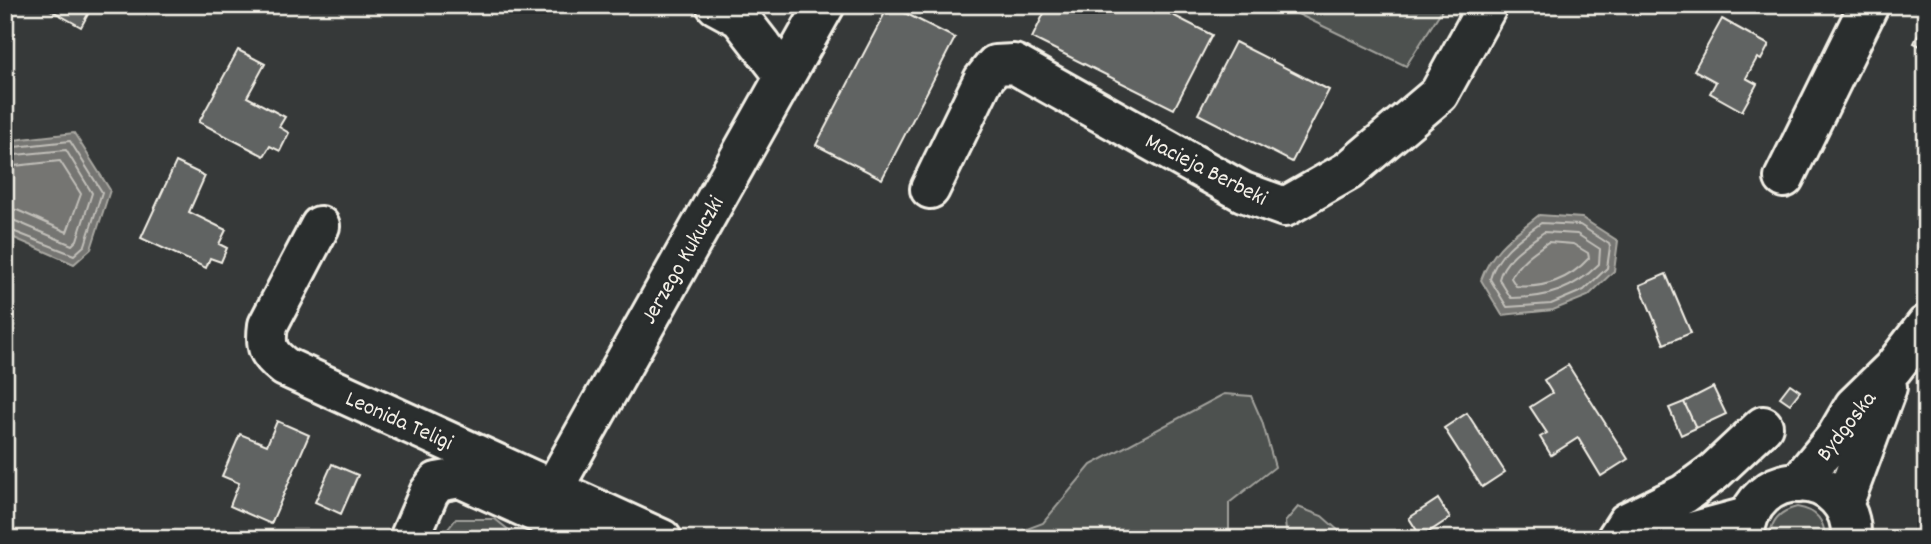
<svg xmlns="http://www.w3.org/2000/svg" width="1931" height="544" viewBox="0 0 1931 544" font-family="Dekko,sans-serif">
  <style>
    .green { fill: #4e514f; stroke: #a1a19c; stroke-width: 2 }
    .water { fill: #757572; stroke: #a8a7a1; stroke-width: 2 }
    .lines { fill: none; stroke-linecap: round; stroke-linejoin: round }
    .shore { stroke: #c1bfb9; stroke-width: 2 }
    .building { fill: #616362; stroke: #f4f1e8; stroke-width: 2 }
    .minor-casing { stroke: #f4f1e8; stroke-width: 44 }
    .minor { stroke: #2a2d2e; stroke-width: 38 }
    .labels { text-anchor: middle; stroke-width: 5; stroke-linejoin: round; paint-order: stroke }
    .street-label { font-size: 23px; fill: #f4f1e8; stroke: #2a2d2e }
  </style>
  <rect width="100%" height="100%" fill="#363939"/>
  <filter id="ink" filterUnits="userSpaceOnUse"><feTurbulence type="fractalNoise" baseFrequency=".0143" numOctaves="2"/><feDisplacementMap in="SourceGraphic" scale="14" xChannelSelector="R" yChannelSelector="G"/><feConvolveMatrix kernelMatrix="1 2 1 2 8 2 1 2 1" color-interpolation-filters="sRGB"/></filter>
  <g filter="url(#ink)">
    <path class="green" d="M1279,5h166l-39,61z
      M1224,394l27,2 11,25 13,46 -46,36v29l-7,7h-222l43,-16 48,-58z
      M1298,507l24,9 26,23h-61l-2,-17z
      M1797,507c19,3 28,13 28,32h-55c0,-18 9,-28 27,-32z
      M456,519h39l25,20h-80z"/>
    <path class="water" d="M74,133l36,57 -19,59 -17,15 -69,-30v-93z
      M1539,215l43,3 36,23 -4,30 -26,25 -35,14 -51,5 -21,-35c12,-33 32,-44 58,-65z"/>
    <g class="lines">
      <path class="shore" d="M5,148l65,-7 32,51 -17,53 -11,10 -69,-27
        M5,156l61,-6 26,43 -15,47 -5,5 -59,-25 -8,-1
        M5,167l55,-6 21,33 -14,38 -50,-22 -12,-1
        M1541,223l39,2 29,19 1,3 -3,21 -23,22 -33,14 -44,3 -17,-28c6,-25 30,-41 51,-56z
        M1544,232l33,2 23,15 -1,15c-26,26 -52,34 -88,34l-12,-19c5,-21 29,-35 45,-47z
        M1548,242l25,2 15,9 1,5c-19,21 -45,31 -73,28l-5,-8c6,-15 24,-27 37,-36z"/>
    </g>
    <path class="building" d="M42,5h51l-12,22z
      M889,5l66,33 -73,141 -66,-34z
      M1048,5h105l59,30 -38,74 -142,-71z
      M1722,19l47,26 -8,15 -4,-2 -11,20 11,6 -15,27 -32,-18 6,-11 -22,-12z
      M1926,19v30l-12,-6z
      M1235,42l94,48 -37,72 -94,-48z
      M238,50l27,14 -18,33 38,20 -6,10 10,6 -9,18 -10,-5 -6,10 -65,-34z
      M176,162l29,14 -16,36 37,18 -7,14 8,4 -6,14 -11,-4 -4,10 -65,-30z
      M1666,274l25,59 -27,11 -24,-59z
      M1568,365l60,94 -27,17 -23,-38 -27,17 -11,-18 7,-4 -17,-26 22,-14 -8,-13z
      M1790,384l10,7 -10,13 -10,-7z
      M1713,387l13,27 -30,14 -12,-26z
      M1684,402l12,26 -15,7 -12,-27z
      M1467,413l38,59 -23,15 -38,-59z
      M277,421l32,14 -38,89 -41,-18 9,-23 -17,-7 18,-42 27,11z
      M332,464l26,11 -17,39 -26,-12z
      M1438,499l12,19 -29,19 -12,-19z
      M1923,514l3,2v23h-16z"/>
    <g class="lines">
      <g class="minor-casing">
        <path id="minor" d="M716,5l24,13 45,58
          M1784,178l85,-173
          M930,189l53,-109 12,-15 19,-1 229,128 42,15 63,-36 91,-77 49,-89
          M320,226l-52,99c-3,22 -1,28 17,42l377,172
          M1798,483l38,-46 18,-31 39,-38 33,-43
          M1843,505l44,-118
          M539,514l286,-509
          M409,539l20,-46 8,-11 23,-4 135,61
          M1616,539l11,-17 57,-28 30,-22 49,-46
          M1665,539l82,-22
          M1744,539c5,-79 111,-72 107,0"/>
      </g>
      <use href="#minor" class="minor"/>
    </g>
  </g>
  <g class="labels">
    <g class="street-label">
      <text transform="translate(1207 168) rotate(27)" y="8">Macieja Berbeki</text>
      <text transform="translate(681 259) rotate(-60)" y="8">Jerzego Kukuczki</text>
      <text transform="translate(400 419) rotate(24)" y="8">Leonida Teligi</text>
      <text transform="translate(1845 425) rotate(-52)" y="8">Bydgoska</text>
    </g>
  </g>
  <rect width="1931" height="544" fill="none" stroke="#2a2d2e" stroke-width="28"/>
  <rect x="14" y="14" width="1903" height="516" fill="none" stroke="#f4f1e8" stroke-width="2.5" filter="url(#ink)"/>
</svg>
